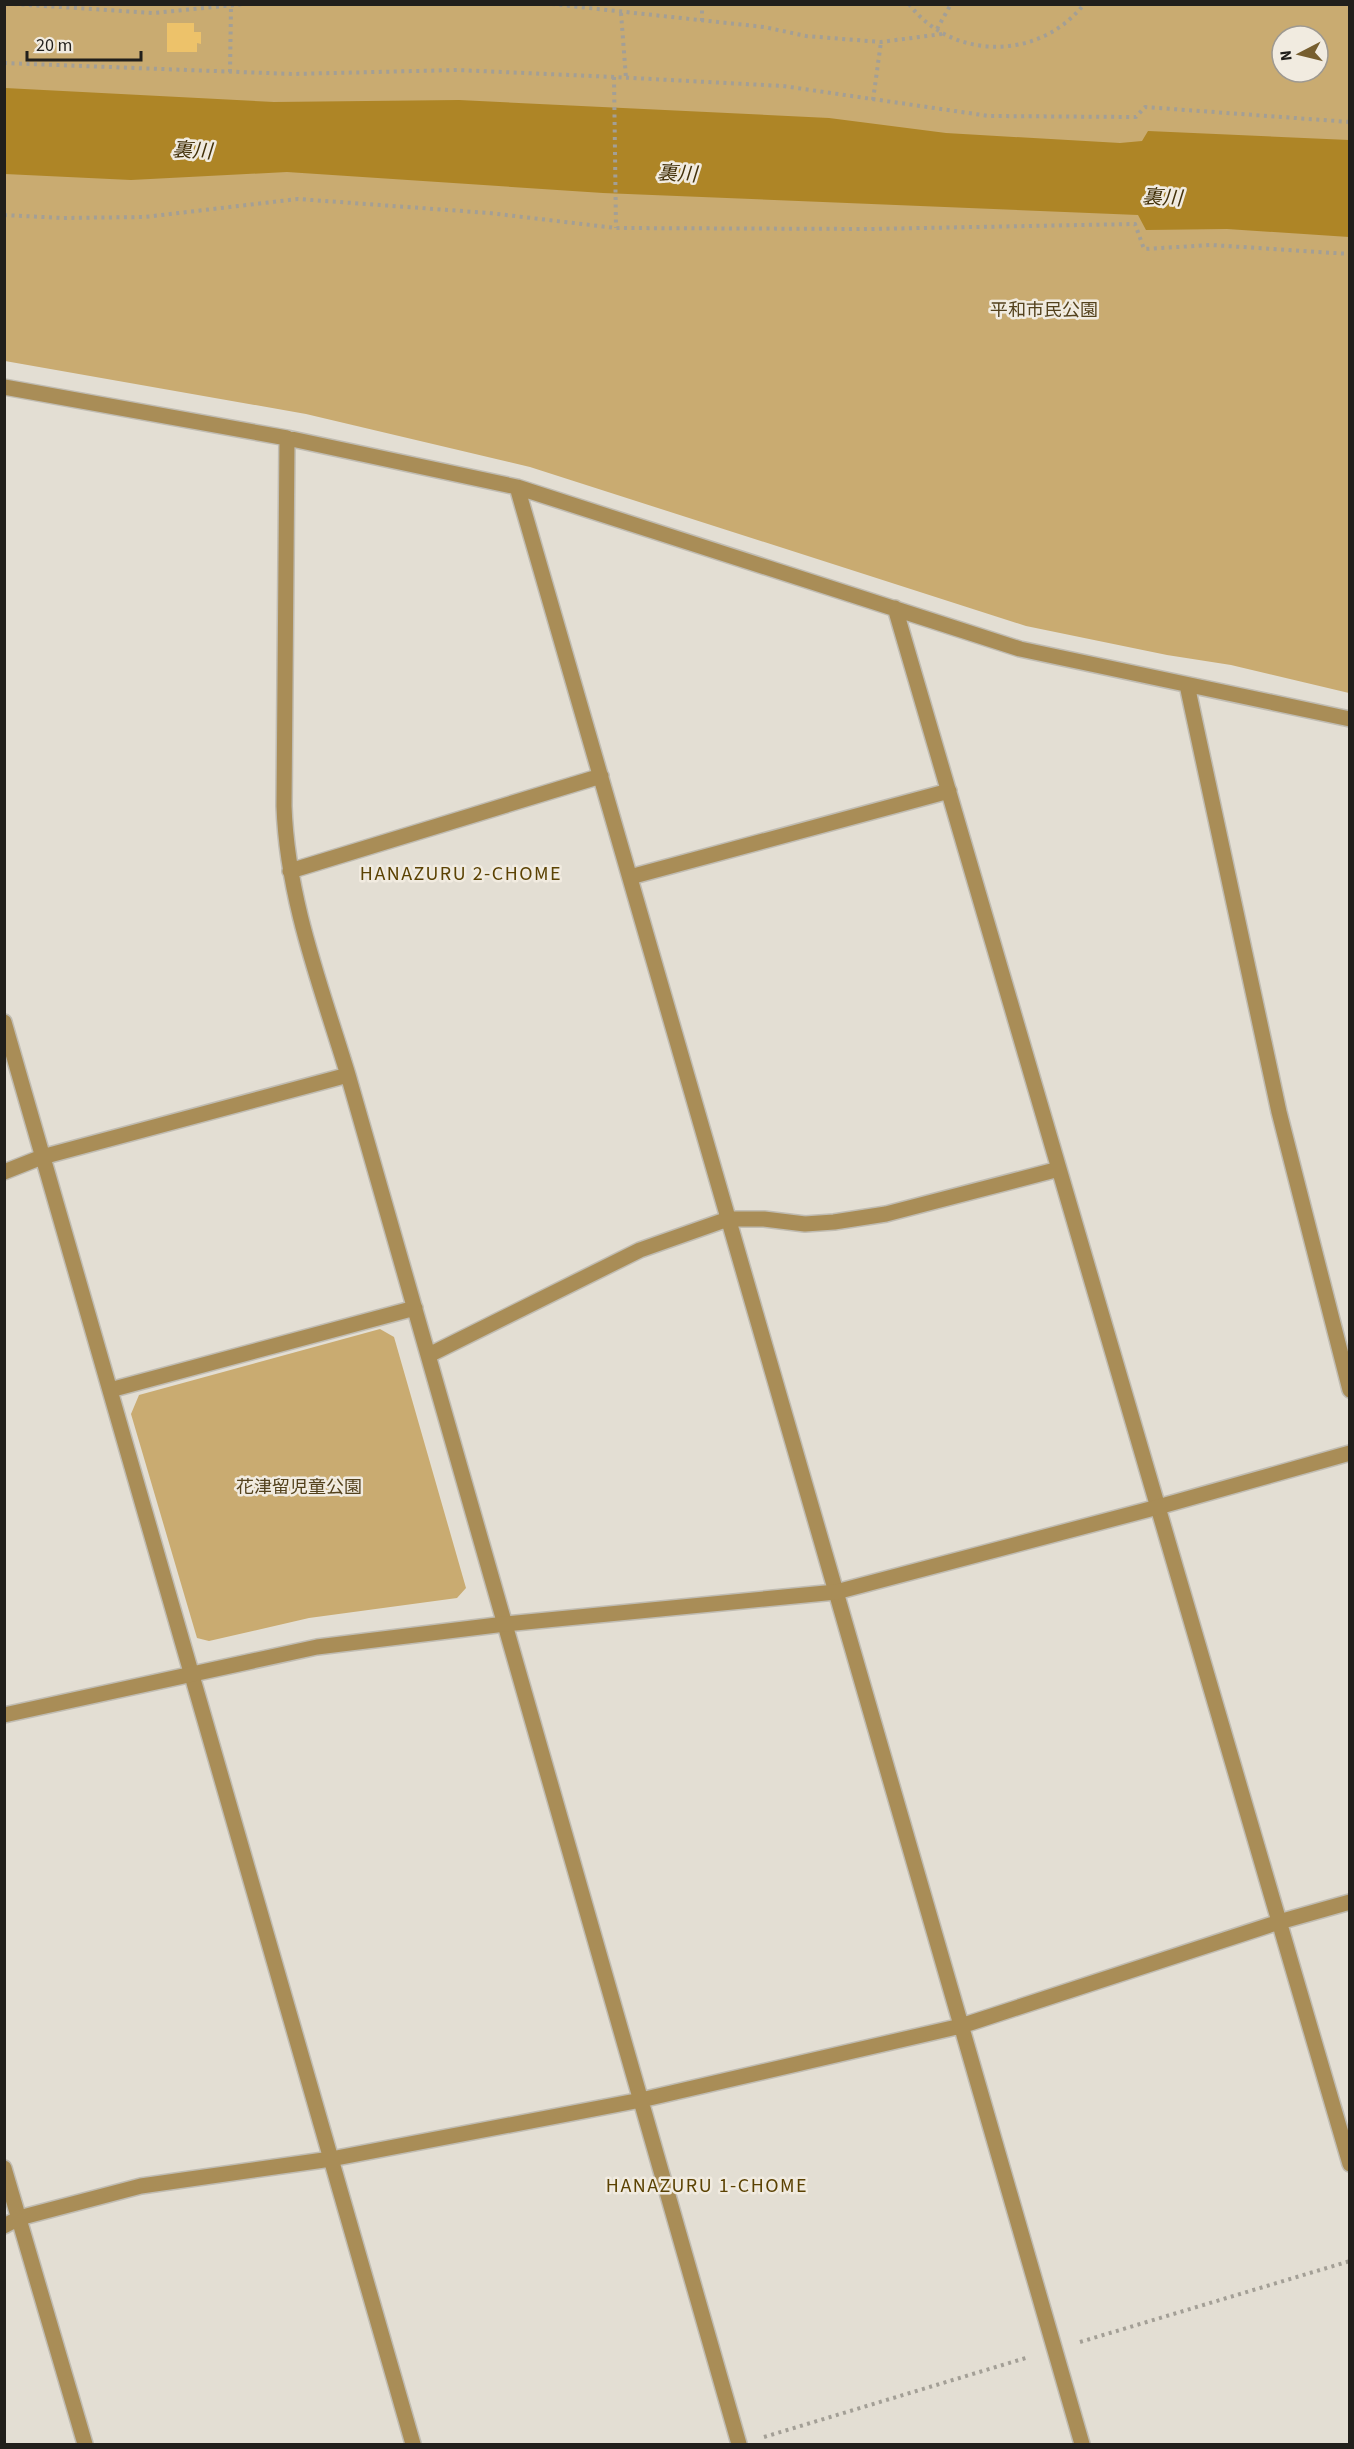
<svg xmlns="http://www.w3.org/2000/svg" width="1354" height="2449" viewBox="0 0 1354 2449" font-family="'Source Sans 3','Noto Sans JP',sans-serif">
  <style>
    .green { fill: #c9ab71; fill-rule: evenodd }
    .water { fill: #ae8526 }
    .building { fill: #edc26a }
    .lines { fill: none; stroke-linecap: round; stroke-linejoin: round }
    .minor-casing { stroke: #c0bcb2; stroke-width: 18 }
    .tertiary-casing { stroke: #c0bcb2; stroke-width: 18 }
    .path { stroke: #a39f96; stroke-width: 4; stroke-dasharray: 3 4.5; stroke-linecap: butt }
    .minor { stroke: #a98d57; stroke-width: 15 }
    .tertiary { stroke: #a98d57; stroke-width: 15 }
    .labels { text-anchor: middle; stroke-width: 5; stroke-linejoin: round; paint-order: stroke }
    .park-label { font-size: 18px; fill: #53411c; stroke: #f1ebe0 }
    .water-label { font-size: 20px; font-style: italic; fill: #43310a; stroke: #f1ebe0 }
    .neighbourhood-label { font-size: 20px; letter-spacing: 1.5px; fill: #5b4203; stroke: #f1ebe0 }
  </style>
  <rect width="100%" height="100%" fill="#e3ded3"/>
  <path class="green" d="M4,5h1345v688l-118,-28 -64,-10 -141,-29 -496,-159 -224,-53 -301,-53zM1282,36h36v36h-36z
    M380,1329l14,8 72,251 -9,10 -148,20 -100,23 -12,-3 -66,-224 8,-19z"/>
  <path class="water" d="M5,88l269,14 185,-2 370,18 117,15 174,10 22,-2 6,-10 201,9v97l-122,-8 -81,1 -8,-15 -535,-22 -316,-21 -156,8 -126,-6z"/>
  <path class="building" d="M167,23h27v9h7v12l-4,-1v9h-30z"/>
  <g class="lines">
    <g class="minor-casing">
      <path id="minor" d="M4,387l283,51 230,49 503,162 330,70
        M287,438l-3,368c3,93 37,180 64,269l391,1369
        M517,487l565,1957
        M895,608l455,1556
        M1187,685l92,427 71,278
        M290,871l311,-95
        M630,877l319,-86
        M4,1022l409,1422
        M4,1172l38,-15 306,-82
        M429,1355l211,-105 88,-31h36l41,5 29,-2 52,-8 173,-45
        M110,1390l305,-82
        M4,2168l81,276
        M4,2226l15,-8 122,-32 190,-27 310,-59 320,-74 318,-104 71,-20"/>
    </g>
    <g class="tertiary-casing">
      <path id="tertiary" d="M4,1715l313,-68 188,-23 331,-32 322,-85 192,-54"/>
    </g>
    <path class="path" d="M14,4l139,9 92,-9
      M552,4l212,23 42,9 75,6 61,-8
      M909,4c43,57 131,57 175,0
      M621,13l5,65
      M702,21v-17
      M937,29l14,-25
      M4,63l289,11 164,-4 157,7 169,9 206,30 147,1 9,-10 205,15
      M230,72l1,-66
      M614,77l2,151
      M873,100l8,-58
      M4,215l58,3 83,-1 153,-18 191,14 127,15 253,1 266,-5 9,25 67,-4 139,9
      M1080,2342l270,-81
      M764,2437l265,-80"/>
    <use href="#minor" class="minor"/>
    <use href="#tertiary" class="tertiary"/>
  </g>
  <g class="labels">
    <g class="park-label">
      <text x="1044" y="316">平和市民公園</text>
      <text x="299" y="1493">花津留児童公園</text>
    </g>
    <g class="water-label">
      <text transform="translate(192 150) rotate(3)" y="7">裏川</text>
      <text transform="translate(677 173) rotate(3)" y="7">裏川</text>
      <text transform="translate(1162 197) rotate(3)" y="7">裏川</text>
    </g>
    <g class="neighbourhood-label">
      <text x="461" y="880">HANAZURU 2-CHOME</text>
      <text x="707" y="2192">HANAZURU 1-CHOME</text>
    </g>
  </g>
  <rect width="1354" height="2449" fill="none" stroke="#211f1b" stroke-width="12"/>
  <g transform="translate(1300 54) rotate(263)"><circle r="28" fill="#f1ebe0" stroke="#9e9991" stroke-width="1.5"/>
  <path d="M0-4.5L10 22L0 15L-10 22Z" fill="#765e2f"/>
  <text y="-9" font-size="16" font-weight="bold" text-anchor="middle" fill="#211f1b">N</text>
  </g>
  <path d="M27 51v9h114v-9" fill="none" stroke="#211f1b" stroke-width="3"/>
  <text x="36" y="51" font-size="18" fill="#211f1b" stroke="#f1ebe0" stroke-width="4.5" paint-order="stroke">20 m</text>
</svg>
